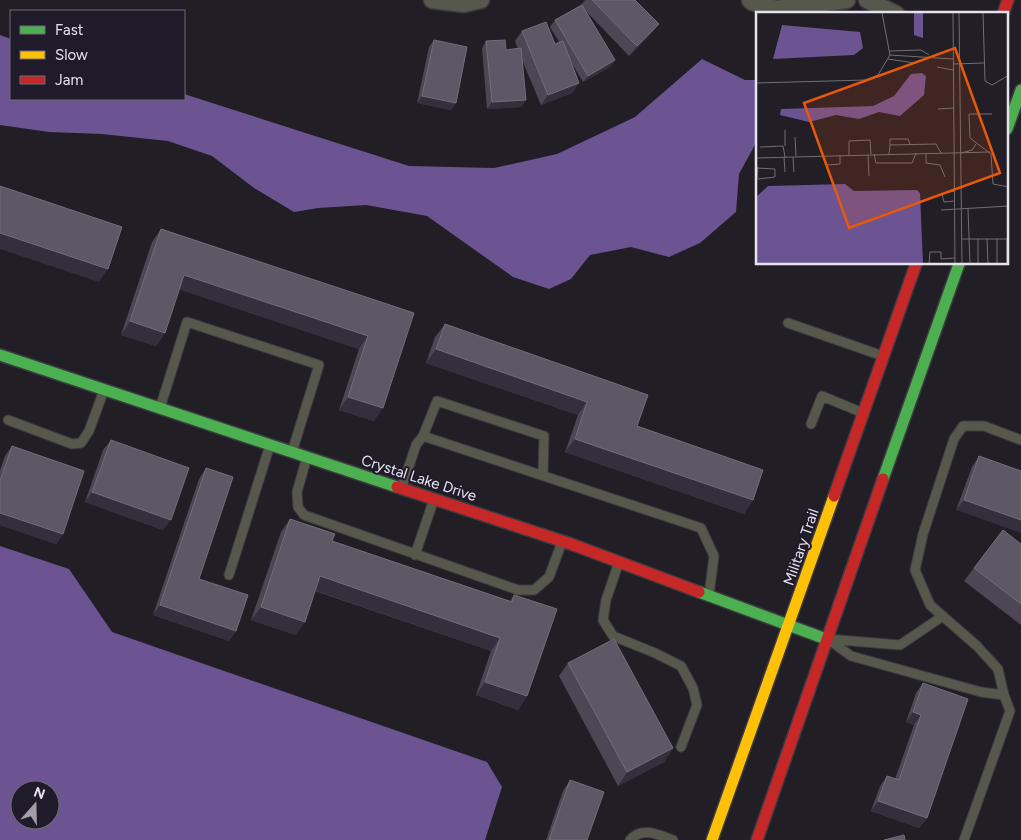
<svg xmlns="http://www.w3.org/2000/svg" width="1021" height="840" viewBox="0 0 1021 840" font-family="Figtree,sans-serif">
  <style>
    .water { fill: #6c5392; fill-rule: evenodd }
    .lines { fill: none; stroke-linecap: round; stroke-linejoin: round }
    .lane-casing { stroke: #3e3a41; stroke-width: 11 }
    .street-casing { stroke: #3e3a41; stroke-width: 19 }
    .fast-casing { stroke: #3e3a41; stroke-width: 14 }
    .slow-casing { stroke: #3e3a41; stroke-width: 14 }
    .jam-casing { stroke: #3e3a41; stroke-width: 14 }
    .lane { stroke: #57584c; stroke-width: 9 }
    .street { stroke: #57584c; stroke-width: 16 }
    .fast { stroke: #4caf50; stroke-width: 11 }
    .slow { stroke: #ffc107; stroke-width: 11 }
    .jam { stroke: #c62828; stroke-width: 11 }
    .wall { fill: #4d4755 }
    .shaded-wall { fill: #342f3c }
    .building { fill: #5d5866; stroke: #736d7b }
    .labels { text-anchor: middle; stroke-width: 4; stroke-linejoin: round; paint-order: stroke }
    .street-label { font-size: 15px; fill: #e7e3ee; stroke: #201b2a }
    .inset-road { fill: none; stroke: #706d76; stroke-width: 1 }
    .view { fill: #e8590c; fill-opacity: 0.15; stroke: #e8590c; stroke-width: 2.5 }
    .inset-edge { fill: none; stroke: #e7e3ee; stroke-width: 2.5 }
  </style>
  <rect width="100%" height="100%" fill="#211e26"/>
  <path class="water" d="M0,35l11,4v60h173v-5l225,72 85,2 63,-14 78,-37 67,-58 43,21h12v61l-18,33 -3,38 -36,31 -31,14 -38,-10 -41,8 -19,24 -22,10 -36,-12 -86,-61 -61,-11 -48,3 -24,4 -40,-24 -42,-32 -44,-15 -66,-7 -53,-2 -49,-7z
    M0,546l69,23 43,63 375,130 15,25 -17,53h-485zM20,790h30v30h-30z"/>
  <g class="lines">
    <g class="lane-casing">
      <path id="lane" d="M788,323l95,33
        M160,408l27,-86 132,43 -27,87
        M8,420l64,24 9,-1 8,-12 15,-41
        M811,424l11,-28 41,17
        M423,436l14,-35 107,35 -1,39
        M307,457l-10,35 1,15 6,8 214,75h16l15,-13 13,-35
        M402,487l14,-42 7,-9 278,92 13,28 -5,39
        M415,555l19,-56
        M619,562l-13,38 -3,20 10,16 42,17 26,13 12,22 4,17 -16,42
        M229,575l41,-130
        M827,639l73,6 43,-29
        M828,639l23,17 130,36 23,3
        M630,840c12,-14 29,-5 43,0
        M964,840l46,-129 -6,-16 -6,-26 -21,-23 -47,-41 -15,-35 8,-36 31,-95 9,-13h21l37,14"/>
    </g>
    <g class="street-casing">
      <path id="street" d="M432,0l32,4 17,-4
        M750,0l2,2 24,7 71,-9
        M867,0l29,14"/>
    </g>
    <g class="fast-casing">
      <path id="fast" d="M1007,129l14,-39
        M0,355l397,132
        M883,479l76,-215
        M699,592l127,47"/>
    </g>
    <g class="slow-casing">
      <path id="slow" d="M712,840l122,-344"/>
    </g>
    <g class="jam-casing">
      <path id="jam" d="M1003,14l5,-14
        M397,487l174,57 128,48
        M834,496l82,-232
        M757,840l126,-361"/>
    </g>
    <use href="#lane" class="lane"/>
    <use href="#street" class="street"/>
    <use href="#fast" class="fast"/>
    <use href="#slow" class="slow"/>
    <use href="#jam" class="jam"/>
  </g>
  <path class="wall" d="M585,0h50l16,34 -22,22 -43,-45 29,49 -5,7 -27,15 -12,-20 8,21 -7,10 -31,12 -19,-45 4,40 -5,7 -34,2 -5,-61 4,-7 20,9 12,-1 -3,-8 7,-10 33,13 4,-2 -9,-15 5,-7 26,-15z
    M434,40l22,63 -5,7 -34,-7 12,-56z
    M161,229l253,84 -40,108 -35,-11 20,-61 -180,-60 -14,44 -9,13 -35,-11 31,-93z
    M445,324l192,102 116,74 -9,14 -179,-62 13,-37 -152,-52 9,-26z
    M111,440l52,90 -78,-28 18,-52z
    M12,446l51,88 -7,10 -56,-19v-55l5,-14z
    M979,456l42,15 -65,39 16,-43z
    M206,468l-7,111 37,52 -7,10 -76,-26 46,-136z
    M290,519l42,22 178,60 4,-6 13,101 -9,14 -42,-15 15,-44 -176,-60 -19,44 -45,-15 30,-88z
    M1021,544v81l-57,-44 10,-13z
    M568,663l105,85 -9,14 -46,24 -59,-110z
    M923,683l4,135 -8,10 -48,-17 9,-25 7,-10 8,3 19,-54 -8,-3 10,-29z
    M570,780l17,60h-41l17,-49z"/>
  <path class="shaded-wall" d="M659,24l-8,10 -22,22 8,-10z
    M615,60l-5,7 -27,15 5,-6z
    M579,83l-7,10 -31,12 7,-10z
    M422,96l34,7 -5,7 -34,-7z
    M526,100l-5,7 -34,2 5,-7z
    M0,233l108,36 -9,13 -99,-33z
    M184,275l184,61 -9,13 -184,-61z
    M130,321l35,12 -9,13 -35,-11z
    M436,349l151,53 -9,13 -152,-52z
    M348,397l35,11 -9,13 -35,-11z
    M575,439l178,61 -9,14 -179,-62z
    M92,492l79,28 -8,10 -78,-28z
    M964,500l57,20v13l-65,-23z
    M0,513l63,21 -7,10 -56,-19z
    M320,576l180,62 -9,13 -180,-62z
    M160,605l76,26 -7,10 -76,-26z
    M261,607l44,15 -9,13 -45,-15z
    M485,682l42,14 -9,14 -42,-15z
    M913,712l8,3 -7,10 -8,-3z
    M673,748l-9,14 -46,24 9,-14z
    M878,801l49,17 -8,10 -48,-17z"/>
  <path class="building" d="M592,0h43l24,24 -22,22z
    M582,5l33,55 -27,16 -33,-56z
    M546,22l9,22 8,-3 16,42 -31,12 -26,-64z
    M434,40l33,7 -11,56 -34,-7z
    M505,40l1,10 15,-2 5,52 -34,2 -6,-61z
    M0,186l122,41 -14,42 -108,-36z
    M161,229l253,84 -31,95 -35,-11 20,-61 -184,-61 -19,58 -35,-12z
    M445,324l203,71 -11,31 126,44 -10,30 -178,-61 12,-37 -151,-53z
    M111,440l78,28 -18,52 -79,-28z
    M12,446l72,25 -21,63 -63,-21v-32z
    M979,456l42,15v49l-57,-20z
    M206,468l27,9 -34,102 49,16 -12,36 -76,-26z
    M290,519l45,15 -3,7 180,61 2,-7 43,14 -30,87 -42,-14 15,-44 -180,-62 -15,46 -44,-15z
    M1003,530l18,14v60l-47,-36z
    M614,639l59,109 -46,24 -59,-109z
    M923,683l45,16 -41,119 -49,-17 9,-25 12,4 22,-65 -8,-3z
    M570,780l34,12 -17,48h-38z
    M904,835l1,5h-21z"/>
  <g class="labels">
    <g class="street-label">
      <text transform="translate(419 478) rotate(18)" y="5">Crystal Lake Drive</text>
      <text transform="translate(801 547) rotate(-71)" y="5">Military Trail</text>
    </g>
  </g>
  <g transform="translate(756 12)">
    <rect width="252" height="252" fill="#211e26"/>
    <path d="M158,1h9v25l-9,-3zM26,13l78,7 3,16 -9,7 -81,4zM166,61l4,3 -2,19 -24,21 -21,-4 -20,7 -23,-4 -27,7 -29,-7 1,-6 92,-3 21,-10 17,-22zM89,172l9,7 63,-1 3,3 3,71h-167v-67l12,-11z" fill="#6c5392"/>
    <path class="inset-road" d="M126,1l8,42M197,1l2,251M203,1l3,251M227,1l2,68 7,4 17,-10M134,39l31,-1 8,5M132,47l27,4 16,-6M197,52l31,-1M181,55l16,3M0,71l110,-3 12,-5 12,-20 63,4M182,97l16,-1M236,102h-23l1,24 21,16 2,30 16,3M29,118v16M39,125l1,19M134,133v-6h18l2,5M4,135l23,-1 2,11M170,141v10l14,2 5,12M205,141l11,-3 4,-6M118,142l2,9h36l4,-10M133,142l1,-9 46,-1 5,9M93,143v-14l21,-1 1,14M112,143l1,21M28,145l1,15M37,145l1,15M0,146l234,-6M72,153l12,-1v-9M0,156l19,1v8l-17,2M0,175l2,-20M198,179l-12,3 2,8 10,-1M212,197l2,55M185,198l68,-4M206,227h47M222,227v25M231,227l1,25M241,227v25M251,227v25M173,252l1,-12h11v7l14,-1"/>
    <path class="view" d="M199,36l45,125 -151,55 -45,-125z"/>
    <rect width="252" height="252" class="inset-edge"/>
  </g>
  <rect x="10" y="10" width="175" height="90" fill="#201b2a" stroke="#706b78"/>
  <rect x="20" y="26" width="25" height="8" fill="#4caf50" stroke="#706b78"/>
  <text x="55" y="35" font-size="15" fill="#e7e3ee">Fast</text>
  <rect x="20" y="51" width="25" height="8" fill="#ffc107" stroke="#706b78"/>
  <text x="55" y="60" font-size="15" fill="#e7e3ee">Slow</text>
  <rect x="20" y="76" width="25" height="8" fill="#c62828" stroke="#706b78"/>
  <text x="55" y="85" font-size="15" fill="#e7e3ee">Jam</text>
  <g transform="translate(35 805) rotate(20)"><circle r="24" fill="#201b2a" stroke="#706b78"/>
  <path d="M0-4L9 19L0 12L-9 19Z" fill="#a29ea8"/>
  <text y="-8" font-size="14" font-weight="bold" text-anchor="middle" fill="#e7e3ee">N</text>
  </g>
</svg>
